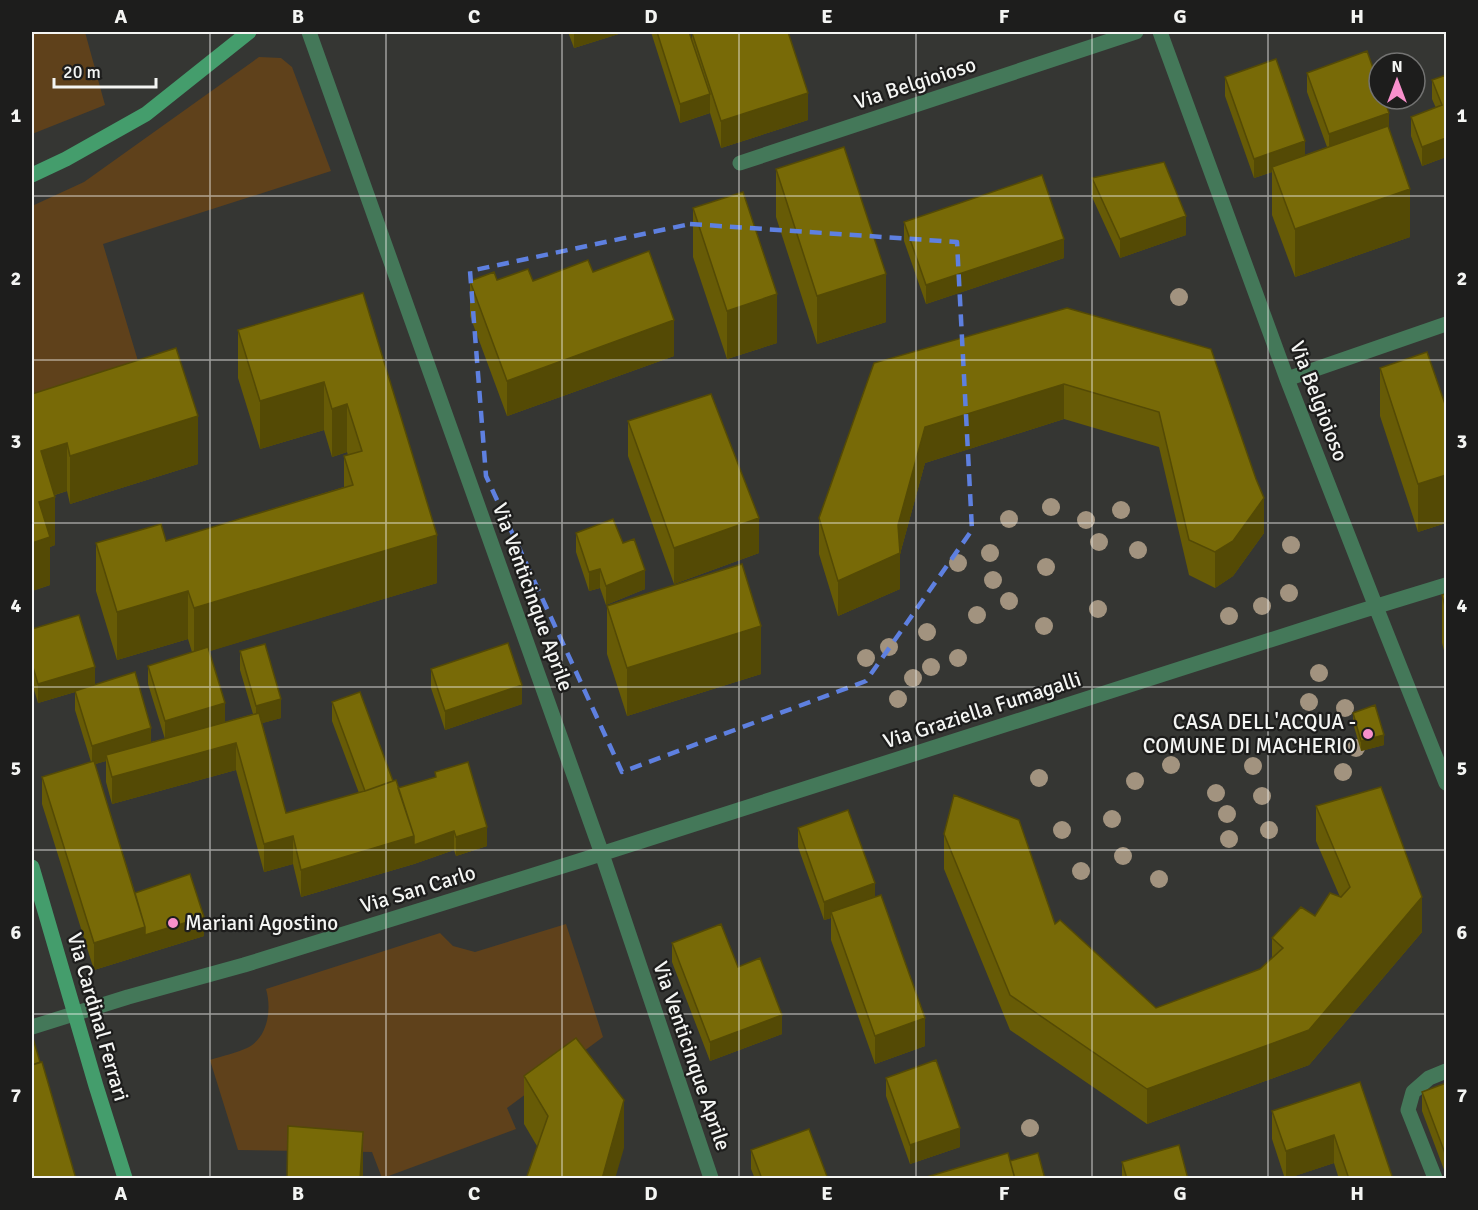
<svg xmlns="http://www.w3.org/2000/svg" width="1478" height="1210" viewBox="0 0 1478 1210" font-family="Signika,sans-serif">
  <style>
    .green { fill: #5f411b }
    .lines { fill: none; stroke-linecap: round; stroke-linejoin: round }
    .street { stroke: #447859; stroke-width: 15 }
    .secondary { stroke: #449d6c; stroke-width: 15 }
    .tree { fill: #a2937f }
    .wall { fill: #675b06 }
    .shaded-wall { fill: #544a05 }
    .building { fill: #786a07; stroke: #544a05; stroke-width: 1.5 }
    .marked { fill: none; stroke: #5e80e0; stroke-width: 4.5; stroke-dasharray: 12 8; stroke-linejoin: round }
    .grid { fill: none; stroke: #f4f5f3; stroke-width: 1.5; stroke-opacity: 0.55 }
    .poi-dot { fill: #f890cc; stroke: #1d1d1c; stroke-width: 2 }
    .labels { text-anchor: middle; stroke-width: 4.5; stroke-linejoin: round; paint-order: stroke }
    .street-label { font-size: 21px; fill: #f4f5f3; stroke: #1d1d1c }
    .poi-label { font-size: 21px; fill: #f4f5f3; stroke: #1d1d1c; text-anchor: end }
    .neatline { fill: none; stroke: #f4f5f3; stroke-width: 2 }
    .grid-label { font-size: 20px; text-anchor: middle; font-weight: bold; fill: #f4f5f3 }
  </style>
  <rect width="100%" height="100%" fill="#353633"/>
  <path class="green" d="M32,32h53l20,73 -73,29z
    M259,57l22,1 11,9 39,104 -228,73 41,137 -112,32v-207l52,-24z
    M566,924l37,113 -96,71 9,21 -133,49h-1l-10,-26 -134,-2 -28,-90c12,-4 26,-7 37,-12 21,-10 25,-39 19,-59l174,-56 13,13 22,6z"/>
  <g class="lines">
    <path class="street" d="M309,32l293,822 109,324
      M1160,32l127,347 89,228 70,176
      M740,163l396,-131
      M1287,379l159,-55
      M32,1027l96,-30 116,-32 338,-105 779,-249 85,-26
      M1435,1178l-27,-68 5,-18 16,-14 17,-7"/>
    <path class="secondary" d="M32,175l34,-16 80,-45 103,-82
      M32,867l64,219 29,92"/>
  </g>
  <g class="tree">
    <circle cx="1179" cy="297" r="9"/>
    <circle cx="1051" cy="507" r="9"/>
    <circle cx="1121" cy="510" r="9"/>
    <circle cx="1009" cy="519" r="9"/>
    <circle cx="1086" cy="520" r="9"/>
    <circle cx="1099" cy="542" r="9"/>
    <circle cx="1291" cy="545" r="9"/>
    <circle cx="1138" cy="550" r="9"/>
    <circle cx="990" cy="553" r="9"/>
    <circle cx="958" cy="563" r="9"/>
    <circle cx="1046" cy="567" r="9"/>
    <circle cx="993" cy="580" r="9"/>
    <circle cx="1289" cy="593" r="9"/>
    <circle cx="1009" cy="601" r="9"/>
    <circle cx="1262" cy="606" r="9"/>
    <circle cx="1098" cy="609" r="9"/>
    <circle cx="977" cy="615" r="9"/>
    <circle cx="1229" cy="616" r="9"/>
    <circle cx="1044" cy="626" r="9"/>
    <circle cx="927" cy="632" r="9"/>
    <circle cx="889" cy="647" r="9"/>
    <circle cx="866" cy="658" r="9"/>
    <circle cx="958" cy="658" r="9"/>
    <circle cx="931" cy="667" r="9"/>
    <circle cx="1319" cy="673" r="9"/>
    <circle cx="913" cy="678" r="9"/>
    <circle cx="898" cy="699" r="9"/>
    <circle cx="1309" cy="702" r="9"/>
    <circle cx="1345" cy="708" r="9"/>
    <circle cx="1356" cy="748" r="9"/>
    <circle cx="1171" cy="765" r="9"/>
    <circle cx="1253" cy="766" r="9"/>
    <circle cx="1343" cy="772" r="9"/>
    <circle cx="1039" cy="778" r="9"/>
    <circle cx="1135" cy="781" r="9"/>
    <circle cx="1216" cy="793" r="9"/>
    <circle cx="1262" cy="796" r="9"/>
    <circle cx="1227" cy="814" r="9"/>
    <circle cx="1112" cy="819" r="9"/>
    <circle cx="1062" cy="830" r="9"/>
    <circle cx="1269" cy="830" r="9"/>
    <circle cx="1229" cy="839" r="9"/>
    <circle cx="1123" cy="856" r="9"/>
    <circle cx="1081" cy="871" r="9"/>
    <circle cx="1159" cy="879" r="9"/>
    <circle cx="1030" cy="1128" r="9"/>
  </g>
  <path class="wall" d="M568,32h57l-51,16z
    M651,32h38l3,8v-7l116,87 -87,28 -11,-35 -30,10z
    M1307,73l82,56 21,108 -115,40 -23,-62v-43l-18,6 -29,-82v-19l80,78 22,-8 -20,-55z
    M1446,75v82l-24,9 -11,-30v-19l25,-9 -4,-9v-19z
    M776,169l110,153 -69,22 -41,-127z
    M1092,178l94,57 -66,23 -28,-61z
    M693,208l84,135 -50,16 -34,-102z
    M904,222l160,36 -138,46 -22,-63z
    M497,280l36,1 141,75 -167,60 -37,-100v-35z
    M363,293l74,290 -228,68 16,71 28,-8 -13,-44v-19l41,67 -19,5 24,90 73,-20 -27,-72v-19l66,86 37,-11v-5l52,74 -31,10 -2,-6 -40,14 -113,33 -8,-33 -29,8 -28,-102 -124,34 -6,-22v-21l-11,3 40,129 69,43 -110,34 -52,-166v-27l49,-15 -16,-52v-18l-37,11 -6,-20v-54l63,56 56,57 14,-3 -17,-55v-18l44,-14 -4,-13 -71,21 -21,-69v-48l70,-2 178,-54v-31l4,-1 -1,-3 -15,5 -8,-27 -64,19 -22,-71v-48z
    M1067,308l189,171 8,54 -31,43 -18,12 -26,-13 -30,-128 -95,-28 -139,44 -25,91v35l-62,27 -19,-62v-36z
    M1380,368l66,39v116l-28,9 -38,-116z
    M32,394l166,70 -128,40 -3,-13 -12,4v50l-5,2v38l-18,6z
    M628,421l131,132 -85,31 -46,-128z
    M576,533l47,10 22,46 -39,16 -6,-17 -11,3 -13,-39z
    M1446,594v64l-4,-15v-48z
    M607,606l154,68 -134,42 -20,-62z
    M431,669l91,35 -77,26 -14,-42z
    M1353,713l31,32 -23,6 -8,-28z
    M1316,806l106,126 -113,133 -162,59 -137,-94 -66,-161v-35l111,90 101,84 104,-39 12,-11v-20l43,-22 25,-19 -24,-56z
    M798,828l77,69 50,149 -50,18 -44,-124v-22l-7,2 -26,-73z
    M672,943l66,24 44,67 -72,27 -38,-99z
    M524,1076l100,72 -87,-2 -13,-22z
    M886,1078l74,69 -50,17 -24,-68z
    M1360,1082l32,97h-53l-5,-16 -49,16 -13,-40v-28z
    M1446,1083v92l-24,-64v-19z
    M751,1150l77,29h-73l-4,-10z
    M1122,1162l66,17h-66z"/>
  <path class="shaded-wall" d="M574,32h51l-51,16z
    M808,93v27l-87,28v-27z
    M710,94v19l-30,10v-19z
    M1389,113v18l-60,22v-19z
    M1446,138v19l-24,9v-19z
    M1305,141v19l-33,7v5l-18,6v-19z
    M1410,189v48l-115,40v-48z
    M1186,216v19l-66,23v-19z
    M1064,239v19l-138,46v-19z
    M886,274v48l-69,22v-48z
    M777,294v49l-50,16v-48z
    M674,320v36l-167,60v-35z
    M324,382v48l-64,19v-48z
    M1064,384v35l-139,44 -25,91v35l-62,27v-35l60,-56 27,-98z
    M347,404v48l-15,5v-48z
    M198,416v48l-128,40v-48z
    M67,443v48l-26,8v-48z
    M1446,475v48l-28,9v-48z
    M55,497v48l-5,2v38l-18,6v-48l7,-41z
    M1264,498v35l-31,43 -18,12v-36z
    M759,518v35l-85,31v-36z
    M437,535v48l-243,73v-48z
    M600,569v19l-11,3v-19z
    M645,570v19l-39,16v-19z
    M188,591v48l-71,21v-48z
    M761,626v48l-134,42v-48z
    M95,667v19l-57,17v-19z
    M522,685v19l-77,26v-19z
    M281,699v19l-25,7v-19z
    M225,703v19l-60,18v-19z
    M151,728v19l-45,8v6l-14,4v-19z
    M1384,735v10l-23,6v-10z
    M236,743v27l-124,34v-27z
    M487,827v19l-31,10v-19z
    M454,831v19l-40,14 -113,33v-27l113,-34z
    M293,836v28l-29,8v-28z
    M875,883v19l-44,10v6l-7,2v-18z
    M1422,897v35l-113,133 -162,59v-35z
    M204,917v19l-110,34v-27l51,-16z
    M782,1015v19l-72,27v-19z
    M925,1018v28l-50,18v-28z
    M624,1100v48l-9,31h-13z
    M960,1128v19l-50,17v-19z
    M363,1132v47h-3z
    M1334,1135v28l-48,16v-28z"/>
  <path class="building" d="M657,32h32l21,62 -30,10z
    M696,32h92l20,61 -87,28 -29,-88z
    M1367,51l12,34v14h5l5,14 -60,21 -22,-61z
    M1276,59l29,82 -51,18 -29,-82z
    M1446,75v63l-24,9 -11,-30 31,-12 -10,-25z
    M1388,126l22,63 -115,40 -23,-62z
    M844,147l42,127 -69,22 -41,-127z
    M1164,162l22,54 -66,23 -28,-61z
    M1042,175l22,64 -138,46 -22,-63z
    M743,192l34,102 -50,17 -34,-103z
    M649,251l25,69 -167,61 -37,-100 24,-9 3,8 31,-11 5,12 55,-21 5,12z
    M363,293l74,242 -243,73 -6,-17 -71,21 -21,-69 65,-19 5,17 187,-56 -9,-29 18,-5 -15,-47 -15,5 -8,-27 -64,19 -22,-71z
    M1067,308l144,41 45,130 8,19 -31,43 -18,11 -26,-12 -30,-128 -95,-28 -139,43 -27,98 2,28 -62,28 -19,-63 55,-155z
    M176,348l22,68 -128,40 -3,-13 -26,8 14,46 -16,5 11,35 -18,6v-149z
    M1427,352l19,55v68l-28,9 -38,-116z
    M711,394l48,124 -85,30 -46,-127z
    M613,519l10,24 11,-4 11,31 -39,16 -6,-17 -11,3 -13,-39z
    M742,564l19,62 -134,42 -20,-62z
    M1446,594v16l-4,-15z
    M79,615l16,52 -57,17 -6,-20v-35z
    M508,643l14,42 -77,26 -14,-42z
    M265,644l16,55 -25,7 -16,-55z
    M208,647l17,56 -60,18 -17,-55z
    M135,672l16,56 -59,18 -17,-55z
    M360,692l33,89 -28,10 -33,-89z
    M1375,705l9,30 -23,6 -8,-28z
    M259,713l27,100 82,-23 28,-10 18,56 -113,34 -8,-34 -29,8 -28,-101 -124,34 -6,-22z
    M94,761l51,166 -51,16 -52,-166z
    M468,762l19,65 -31,10 -2,-6 -40,14v-9l-16,-48 38,-11 -1,-5z
    M1381,787l41,110 -113,133 -162,59 -137,-94 -66,-161 10,-39 65,25 36,104 5,-4 96,88 104,-39 23,-21 -11,-10 29,-31 14,9 15,-23 11,4 9,-10 -34,-81z
    M848,810l27,73 -51,19 -26,-74z
    M190,874l14,43 -59,18v-8l-10,-34z
    M881,895l44,123 -50,18 -44,-124z
    M721,924l17,43 22,-9 22,57 -72,27 -38,-99z
    M32,1035l8,27 -8,3z
    M576,1038l48,62 -22,79h-76l22,-63 -24,-40z
    M936,1060l24,68 -50,17 -24,-67z
    M42,1062l34,117h-44v-114z
    M1360,1082l32,94 -7,3h-36l-15,-44 -48,16 -14,-40z
    M1446,1083v73l-24,-64z
    M288,1126l75,6 -3,47h-73z
    M809,1129l19,50h-66l-11,-29z
    M1179,1145l9,34h-61l-5,-17z
    M1008,1153l7,26h-95z
    M1038,1153l7,26h-30l-5,-18z"/>
  <path class="marked" d="M690,224l267,18 15,288 -106,151 -244,91 -136,-296 -16,-205z"/>
  <path class="grid" d="M210,32v1146M386,32v1146M562,32v1146M739,32v1146M916,32v1146M1092,32v1146M1268,32v1146M32,196h1414M32,360h1414M32,523h1414M32,687h1414M32,850h1414M32,1014h1414"/>
  <g class="poi-dot">
    <circle cx="1368" cy="734" r="6"/>
    <circle cx="173" cy="923" r="6"/>
  </g>
  <g class="labels">
    <g class="street-label">
      <text transform="translate(915 83) rotate(-18)" y="7">Via Belgioioso</text>
      <text transform="translate(1319 401) rotate(69)" y="7">Via Belgioioso</text>
      <text transform="translate(533 597) rotate(70)" y="7">Via Venticinque Aprile</text>
      <text transform="translate(982 710) rotate(-18)" y="7">Via Graziella Fumagalli</text>
      <text transform="translate(418 889) rotate(-17)" y="7">Via San Carlo</text>
      <text transform="translate(98 1017) rotate(74)" y="7">Via Cardinal Ferrari</text>
      <text transform="translate(692 1056) rotate(71)" y="7">Via Venticinque Aprile</text>
    </g>
    <g class="poi-label">
      <text x="1356" y="729">CASA DELL'ACQUA -<tspan x="1356" dy="24">COMUNE DI MACHERIO</tspan></text>
      <text x="185" y="930" text-anchor="start">Mariani Agostino</text>
    </g>
  </g>
  <rect width="1478" height="1210" fill="none" stroke="#1d1d1c" stroke-width="66"/>
  <g transform="translate(1397 81)"><circle r="28" fill="#1d1d1c" stroke="#737372" stroke-width="1.5"/>
  <path d="M0-4.5L10 22L0 15L-10 22Z" fill="#f890cc"/>
  <text y="-9" font-size="16" font-weight="bold" text-anchor="middle" fill="#f4f5f3">N</text>
  </g>
  <path d="M54 78v9h102v-9" fill="none" stroke="#f4f5f3" stroke-width="3"/>
  <text x="63" y="78" font-size="18" fill="#f4f5f3" stroke="#1d1d1c" stroke-width="4.5" paint-order="stroke">20 m</text>
  <rect x="33" y="33" width="1412" height="1144" class="neatline"/>
  <g class="grid-label">
    <text x="121" y="23">A</text>
    <text x="298" y="23">B</text>
    <text x="474" y="23">C</text>
    <text x="651" y="23">D</text>
    <text x="827" y="23">E</text>
    <text x="1004" y="23">F</text>
    <text x="1180" y="23">G</text>
    <text x="1357" y="23">H</text>
    <text x="16" y="122">1</text>
    <text x="1462" y="122">1</text>
    <text x="16" y="285">2</text>
    <text x="1462" y="285">2</text>
    <text x="16" y="448">3</text>
    <text x="1462" y="448">3</text>
    <text x="16" y="612">4</text>
    <text x="1462" y="612">4</text>
    <text x="16" y="775">5</text>
    <text x="1462" y="775">5</text>
    <text x="16" y="939">6</text>
    <text x="1462" y="939">6</text>
    <text x="16" y="1102">7</text>
    <text x="1462" y="1102">7</text>
    <text x="121" y="1200">A</text>
    <text x="298" y="1200">B</text>
    <text x="474" y="1200">C</text>
    <text x="651" y="1200">D</text>
    <text x="827" y="1200">E</text>
    <text x="1004" y="1200">F</text>
    <text x="1180" y="1200">G</text>
    <text x="1357" y="1200">H</text>
  </g>
</svg>
